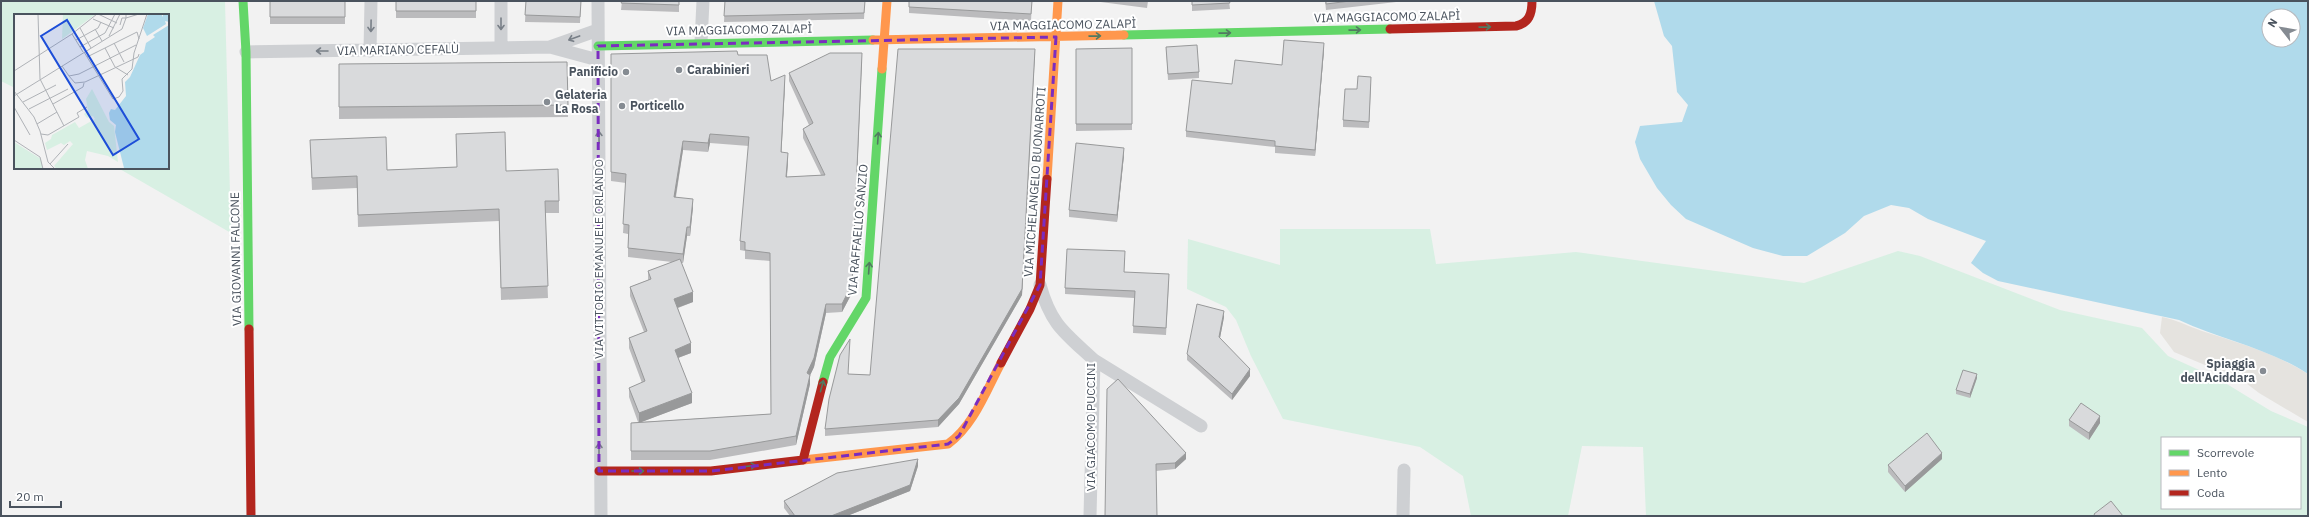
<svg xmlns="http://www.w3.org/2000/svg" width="2309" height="517" viewBox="0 0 2309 517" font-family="'IBM Plex Sans',sans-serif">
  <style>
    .green { fill: #d8f0e3; fill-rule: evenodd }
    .sand { fill: #e5e3df }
    .water { fill: #b0daeb; fill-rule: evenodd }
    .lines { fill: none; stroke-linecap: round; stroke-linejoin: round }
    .street { stroke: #ced0d3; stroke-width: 13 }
    .fast { stroke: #63d668; stroke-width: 9 }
    .slow { stroke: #ff974d; stroke-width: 9 }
    .jam { stroke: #b3261e; stroke-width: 9 }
    .wall { fill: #bbbbbd; fill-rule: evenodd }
    .shaded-wall { fill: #98999a }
    .building { fill: #d9dadc; stroke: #98999a }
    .oneway { stroke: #787f87 }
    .oneway2 { stroke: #527a61 }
    .marked { fill: none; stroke: #7b2cbf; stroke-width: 3; stroke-dasharray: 8 5; stroke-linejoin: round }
    .poi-dot { fill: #858b92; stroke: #fff; stroke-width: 1.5 }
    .labels { text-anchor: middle; stroke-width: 4; stroke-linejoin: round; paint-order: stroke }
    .street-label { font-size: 12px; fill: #4a535e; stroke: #fff }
    .poi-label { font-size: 12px; font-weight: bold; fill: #4a535e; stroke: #fff; text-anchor: start }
    .inset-road { fill: none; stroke: #afb2b7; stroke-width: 1 }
    .view { fill: #1d4ed8; fill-opacity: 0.15; stroke: #1d4ed8; stroke-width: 2 }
    .inset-edge { fill: none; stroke: #4a535e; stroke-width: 2 }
  </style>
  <rect width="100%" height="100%" fill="#f2f2f2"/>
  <path class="green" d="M1,1h224l6,232 -113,-65h50v-153h-153v73l-14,-7z
    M1280,229h150l6,35 140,-12 228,31 94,-32 22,5 140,54 82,18 26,28 49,22 54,33 37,16v89h-662l-3,-69 -61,-1 -14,70h-97l-8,-40 -43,-29 -137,-28 -32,-63 -15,-36 -10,-13 -39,-18 1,-50 92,26zM2162,438h138v70h-138z"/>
  <path class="sand" d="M2162,317c15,3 26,9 40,14 37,12 73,22 106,43v48l-49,-29 -25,-19 -22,-6 -38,-16 -14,-19z"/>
  <path class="water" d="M1654,1h654v373c-40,-26 -86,-34 -129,-54l-181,-39 -15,-8 -12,-10 15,-22 -58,-22 -19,-11 -18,-3 -27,11 -19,17 -38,23h-24l-30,-8 -67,-29 -15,-14 -14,-17 -17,-29 -5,-17 5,-16 42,-4 6,-17 -11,-13 -5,-46 -8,-10zM2269,16h24v24h-24z"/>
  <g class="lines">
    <path class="street" d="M598,1l3,515
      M701,42l2,-41
      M550,47l48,-17
      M501,48v-47
      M370,51l1,-50
      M246,52l304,-5 48,13
      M1040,285c11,40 25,48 54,75l-4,156
      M1094,360l107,66
      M1403,516l1,-46"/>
    <path class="fast" d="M243,1l3,51 3,277
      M1124,35l266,-6
      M598,46l275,-6
      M823,382l7,-25 36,-59 16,-229"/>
    <path class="slow" d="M873,40l251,-5
      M882,69l5,-68
      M1047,179l11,-178
      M803,460l145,-16c26,-19 38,-53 53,-81"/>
    <path class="jam" d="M1390,29l126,-3c13,-3 16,-12 16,-25
      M249,329l2,187
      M1001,363l29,-54 10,-24 7,-106
      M599,471h112l92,-11 20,-78"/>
  </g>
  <path class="wall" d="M270,1h75v23h-75z
    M396,1h80v17h-80z
    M526,1h55l-1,22 -55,-1z
    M622,1h57v11l-58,-2z
    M725,1h140l-1,18 -140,3z
    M909,1h123l-1,20 -122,-8z
    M1093,1h55l-1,7z
    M1192,1h37l1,8 -38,2z
    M1325,1h80l-79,9z
    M1166,47l33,25v6l-31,2z
    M1132,48v82l-56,1v-82z
    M1324,50l-9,106 -40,-3v-6l-89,-10v-6l46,-47z
    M611,54l127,1 33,26 14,3 -4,68 7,9 -1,16 34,-2 -18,-37v-9l6,-4 -20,-44v-8l73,-11 -10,231 -10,19 -16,1 -12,54 -4,8v9l-14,61 -86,15h-79v-37l7,-1 -9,-25v-9l13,-5 -13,-35v-10l15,-6 -14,-36v-9l18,-7v-9l24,-9 -44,-5v-23l-5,-1 3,-50 -15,-2zM710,143l39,3 -9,95v9l5,1v8l25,2 1,153 -130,8 51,-19 -14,-45 13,-5 -13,-45 15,-6 -12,-39h2l4,-27h3l3,-29 -17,-10 7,-47 25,2z
    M1035,55l-13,240 -63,109 -21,23 -113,9v-7l24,-55 21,1z
    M567,62l1,55 -229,2v-55z
    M1371,84l-2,44 -26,-1v-7l14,-31z
    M456,134l50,37 53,30v12h-14l3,85 -47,2 -2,-79 -141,6 -1,-39 -45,2 -2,-50 77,30 70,-3z
    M1124,155l-7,67 -48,-5v-7z
    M1125,258l-1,14 45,9 -3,54 -33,-2 1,-35 -69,-4v-6z
    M1224,317l-4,21 30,38 -18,24 -45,-40v-6z
    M1977,378l-7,20 -14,-4v-4z
    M1107,389l79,70 -11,10 -19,2z
    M2069,420l31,3 -11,17 -20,-14z
    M1942,459l-37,33 -17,-20v-7z
    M918,466l-8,25 -63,25h-57l-6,-8v-7z"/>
  <path class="shaded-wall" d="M1324,43v7l-9,106v-6z
    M1035,49l-13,246 -63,109 -21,23v-7z
    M862,53l-10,240 -10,19v-8z
    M785,75v9l-4,77v-9z
    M710,134v9l-2,9v-9z
    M683,141v9l-9,56v-9z
    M1124,148v7l-7,67v-7z
    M788,153v8l-2,25v-9z
    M693,199v8l-3,29v-9z
    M687,227v9l-4,27v-9z
    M693,292v10l-19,7v-10z
    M826,304v9l-12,54 -7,15v-9z
    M1224,311v6l-5,26v-6z
    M691,343v10l-16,6v-9z
    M1250,369v7l-18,24v-6z
    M1977,374v4l-7,20v-4z
    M810,375v9l-14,61v-9z
    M692,393v10l-53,20v-10z
    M2100,416v7l-11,17v-7z
    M1186,453v6l-11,10v-6z
    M1942,453v6l-37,33v-6z
    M918,459v7l-8,25 -63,25h-16z"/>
  <path class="building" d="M270,1h75v16h-75z
    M396,1h80v10h-80z
    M526,1h55l-1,16 -55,-2z
    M622,1h57v4l-58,-2z
    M725,1h140l-1,12 -140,3z
    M909,1h123l-1,13 -122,-7z
    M1192,1h37l1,2 -38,2z
    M1326,1h24l-24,3z
    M1284,40l40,3 -9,107 -40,-4v-5l-89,-10 6,-51 40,4 3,-24 47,5z
    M1197,45l2,27 -31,2 -2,-27z
    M1132,48v76h-56v-75z
    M898,49h137l-13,240 -63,109 -21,22 -113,9 4,-30 11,-44 10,-16 -2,35 22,1z
    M737,51l1,4h29l4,26 14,-6 -4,77 7,1 -2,24 39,-2 -22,-46 10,-6 -24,-50 41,-20h32l-10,231 -10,20h-16l-12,54 -7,15 3,2 -14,61 -86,15h-79v-28l140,-9 -1,-161 -25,-3v-8l-5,-1 9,-104 -39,-3 -2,9 -25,-2 -9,56 19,2 -3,28h-3l-4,27 -55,-6 1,-23 -6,-1 3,-50 -15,-2v-118z
    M567,62l1,43 -229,2v-43z
    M1358,76l13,1 -2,45 -26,-2 2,-31h12z
    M505,132l1,39 52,-2 1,32h-14l3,85 -47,2 -2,-79 -141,6 -1,-39 -45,2 -2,-38 76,-3 1,33 70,-3 -1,-33z
    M1076,143l48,5 -7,67 -48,-5z
    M1067,249l58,2 -1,21 45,2 -3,54 -33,-2 2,-35 -70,-3z
    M680,259l13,33 -19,7 17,44 -16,7 17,43 -53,20 -10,-25 16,-7 -16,-43 18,-7 -17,-44 21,-8 -3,-8z
    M1197,304l27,7 -5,26 31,32 -18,25 -45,-40z
    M1963,370l14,4 -7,20 -14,-4z
    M1118,379l68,74 -11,10 -19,1 1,52h-52l2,-127z
    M2081,403l19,13 -11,17 -20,-13z
    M1927,433l15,20 -37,33 -17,-21z
    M918,459l-8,26 -79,31h-36l-11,-15 53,-28z
    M2111,501l12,15h-28l-1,-2z"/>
  <defs><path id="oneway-shaft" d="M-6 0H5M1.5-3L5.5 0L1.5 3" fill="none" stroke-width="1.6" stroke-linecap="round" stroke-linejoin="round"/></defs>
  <g class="oneway">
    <use href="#oneway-shaft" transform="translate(501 24) rotate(90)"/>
    <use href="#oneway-shaft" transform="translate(371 26) rotate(91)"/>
    <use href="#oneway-shaft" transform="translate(574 38) rotate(160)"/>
    <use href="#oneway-shaft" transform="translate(322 51) rotate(180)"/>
    <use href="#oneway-shaft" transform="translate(599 137) rotate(-91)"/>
    <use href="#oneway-shaft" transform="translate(599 449) rotate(-90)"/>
  </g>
  <g class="oneway2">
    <use href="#oneway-shaft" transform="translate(1485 27) rotate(-1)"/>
    <use href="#oneway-shaft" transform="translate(1355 30) rotate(-1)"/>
    <use href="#oneway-shaft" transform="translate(1225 33) rotate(-1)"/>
    <use href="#oneway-shaft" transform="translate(1095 36) rotate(-1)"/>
    <use href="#oneway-shaft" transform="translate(878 138) rotate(-86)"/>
    <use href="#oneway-shaft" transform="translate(869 268) rotate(-86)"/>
    <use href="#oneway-shaft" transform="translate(822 386) rotate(-75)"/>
    <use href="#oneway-shaft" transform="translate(750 466) rotate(-7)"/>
    <use href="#oneway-shaft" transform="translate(638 471)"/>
  </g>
  <path class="marked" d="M1056,37l-16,248 -81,151 -11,8 -237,27h-112l-1,-425z"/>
  <g class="poi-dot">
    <circle cx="679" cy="70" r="4"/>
    <circle cx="626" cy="72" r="4"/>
    <circle cx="547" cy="102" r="4"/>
    <circle cx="622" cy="106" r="4"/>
    <circle cx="2263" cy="371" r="4"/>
  </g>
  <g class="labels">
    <g class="street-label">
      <text transform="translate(1387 17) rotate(-1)" y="4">VIA MAGGIACOMO ZALAPÌ</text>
      <text transform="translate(1063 25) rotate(-1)" y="4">VIA MAGGIACOMO ZALAPÌ</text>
      <text transform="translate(739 30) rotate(-1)" y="4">VIA MAGGIACOMO ZALAPÌ</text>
      <text transform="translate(398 50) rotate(-1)" y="4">VIA MARIANO CEFALÙ</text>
      <text transform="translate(1035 182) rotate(-86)" y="4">VIA MICHELANGELO BUONARROTI</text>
      <text transform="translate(858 230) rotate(-85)" y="4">VIA RAFFAELLO SANZIO</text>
      <text transform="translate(236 259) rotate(-91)" y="4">VIA GIOVANNI FALCONE</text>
      <text transform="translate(599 259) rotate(-90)" y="4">VIA VITTORIO EMANUELE ORLANDO</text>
      <text transform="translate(1091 427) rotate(-90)" y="4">VIA GIACOMO PUCCINI</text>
    </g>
    <g class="poi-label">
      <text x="687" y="74">Carabinieri</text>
      <text x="618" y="76" text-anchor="end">Panificio</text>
      <text x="555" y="99">Gelateria<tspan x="555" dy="14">La Rosa</tspan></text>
      <text x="630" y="110">Porticello</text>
      <text x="2255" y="368" text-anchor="end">Spiaggia<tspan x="2255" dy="14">dell'Aciddara</tspan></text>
    </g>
  </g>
  <g transform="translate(14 14)">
    <rect width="155" height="155" fill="#f2f2f2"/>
    <path d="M49,0h33l-34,25zM78,75l17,33 5,4 4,36 -10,-6 -21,-5 -2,9 3,9h-31l-3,-3 19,-22 -3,-3 -6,4 -3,-2 -14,7 -2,-7 6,-4 1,-4 23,-13 4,6 16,-9 -2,-3 -6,2 -3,-4 4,-4 -2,-11zM0,128l27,17 2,10h-29z" fill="#d8f0e3"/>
    <path d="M134,0h13l2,3v-3h6v8l-4,-1 1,3 -19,12 -4,-8zM155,11v144l-45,-1 -9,-36 1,-7 -6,-5 -1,-7 2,-4 4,1 11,-14 -1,-14 5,-5 10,-22 4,-3 2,-9 9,-6 -2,-2z" fill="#b0daeb"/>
    <path class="inset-road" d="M24,0l2,65 24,47M84,0l19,9M79,5l21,9M106,11l2,-7h4v-4M66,14l11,20M81,15l7,12M58,20l11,18M95,22l11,-22M62,26l22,-12 3,-6M100,29l10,19M66,33l25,-14 10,-19M91,34l10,19 13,8M70,38l29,47 6,-2 4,-6 -1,-12 10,-10 2,-16 13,-39M73,43l50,-25 2,7M48,52l7,10 10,-2 57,-29M0,57l58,-37 25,-20M55,62l6,7 10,-1 53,-25 1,-3M0,77l20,26 6,14 8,31 7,7M0,82l108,-67 4,-11 13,-4M9,88l33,-17M39,90l30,-17 1,-4M0,93l16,28M15,95l39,-20M23,110l20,-12M27,120l7,1 31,-18 -2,-4 10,-6M0,126l26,17 3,12M36,150l18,-20"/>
    <path class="view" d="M53,6l72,119 -26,16 -72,-119z"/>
    <rect width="155" height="155" class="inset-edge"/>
  </g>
  <rect width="2309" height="517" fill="none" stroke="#4a535e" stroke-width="4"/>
  <rect x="2161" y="437" width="140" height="72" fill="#ffffff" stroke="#b7babf"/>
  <rect x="2169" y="450" width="20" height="6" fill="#63d668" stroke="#b7babf"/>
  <text x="2197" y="457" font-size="12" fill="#4a535e">Scorrevole</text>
  <rect x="2169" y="470" width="20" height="6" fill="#ff974d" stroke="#b7babf"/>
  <text x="2197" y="477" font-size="12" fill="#4a535e">Lento</text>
  <rect x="2169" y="490" width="20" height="6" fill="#b3261e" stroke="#b7babf"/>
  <text x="2197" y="497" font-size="12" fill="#4a535e">Coda</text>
  <g transform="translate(2281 28) rotate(301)"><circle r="19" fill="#ffffff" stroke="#b7babf"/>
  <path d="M0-3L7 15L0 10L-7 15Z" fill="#858b92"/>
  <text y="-6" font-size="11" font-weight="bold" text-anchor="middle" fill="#4a535e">N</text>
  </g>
  <path d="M10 501v6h51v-6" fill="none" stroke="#4a535e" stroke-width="2"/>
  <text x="16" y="501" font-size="12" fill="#4a535e" stroke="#ffffff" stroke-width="3" paint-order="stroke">20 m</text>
</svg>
